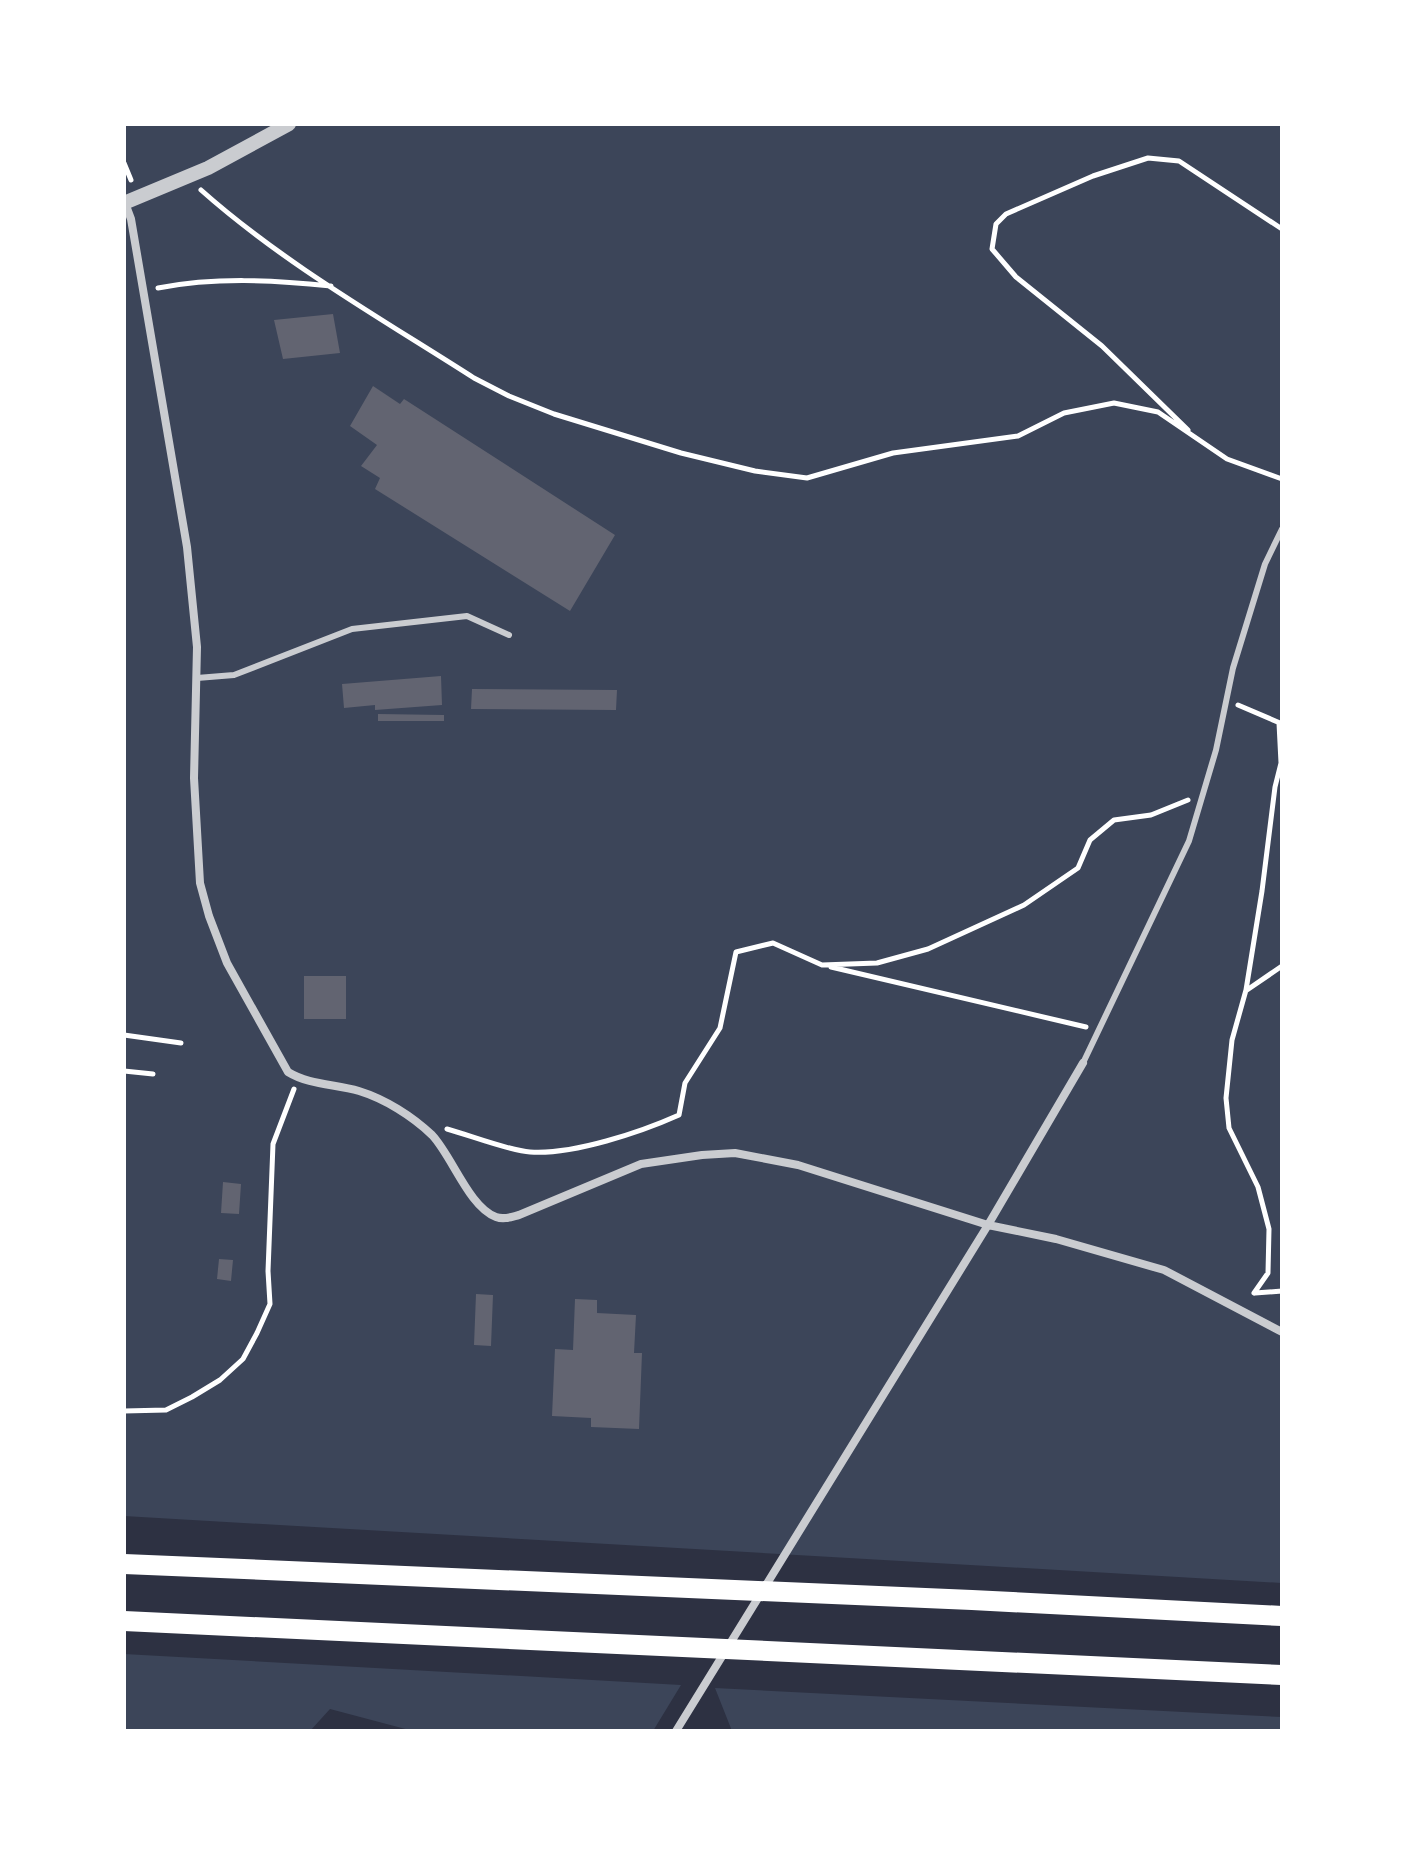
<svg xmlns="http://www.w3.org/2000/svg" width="1406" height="1855" viewBox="0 0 1406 1855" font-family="Commissioner,sans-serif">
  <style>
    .green { fill: #3c4559 }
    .building { fill: #626471 }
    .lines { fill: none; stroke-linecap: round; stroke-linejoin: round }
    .path { stroke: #fff; stroke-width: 5 }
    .service { stroke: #caccd0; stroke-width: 6 }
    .minor { stroke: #caccd0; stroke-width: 8 }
    .tertiary { stroke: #caccd0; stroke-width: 14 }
    .motorway { stroke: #fff; stroke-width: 20 }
  </style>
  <rect width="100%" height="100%" fill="#2d3142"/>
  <path class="green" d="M124,124h1158v1459l-1158,-67z
    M124,1654l557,31 -28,46h-240l-83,-22 -20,22h-186z
    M715,1688l567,29v14h-550z"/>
  <path class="building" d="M333,314l7,39 -57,6 -9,-39z
    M373,386l27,18 4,-5 211,136 -45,76 -195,-122 5,-11 -19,-12 16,-21 -27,-19z
    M441,676l1,29 -67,5v-5l-31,3 -2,-24z
    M472,689l145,1 -1,20 -145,-1z
    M378,714l66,1v6h-66z
    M304,976h42v43h-42z
    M223,1182l18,2 -2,30 -18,-1z
    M219,1259l14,1 -2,21 -14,-2z
    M476,1294l17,1 -2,51 -17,-1z
    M575,1299l22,1v13l39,2 -2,38h8l-3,76 -48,-2v-9l-39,-2 3,-67 18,1z"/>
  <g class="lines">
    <path class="path" d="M124,163l7,17
      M201,190c82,73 181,129 273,188l35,18 45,18 127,39 74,18 52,7 86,-25 125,-17 46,-23 50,-10 44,9 69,47 55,20
      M158,288c58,-11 114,-8 173,-2
      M1188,430l-86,-84 -86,-69 -24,-28 4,-25 10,-10 87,-38 55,-18 31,3 103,68
      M1238,705l42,18
      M831,967l255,60
      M1247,990l35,-24
      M124,1035l57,8
      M124,1071l29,3
      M447,1129c22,6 63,22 83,23 43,3 111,-20 149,-37l6,-32 35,-55 16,-76 37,-9 49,22 55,-2 51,-14 96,-44 54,-37 12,-28 24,-20 37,-5 37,-15
      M1254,1293l14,-20 1,-44 -11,-42 -29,-59 -3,-30 6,-58 14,-50 16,-99 13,-104 6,-24 -2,-40
      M1255,1293l27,-2
      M124,1411l42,-1 26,-13 28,-17 23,-21 14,-26 13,-29 -2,-33 5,-127 21,-55"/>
    <path class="service" d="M197,678l37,-3 118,-46 115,-13 42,19
      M1083,1063l106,-222 27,-91 17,-82 32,-104 17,-35"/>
    <path class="minor" d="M125,203l6,16 56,328 10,100 -3,131 6,105 9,33 18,47 61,109c21,13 47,12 71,19 26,8 53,25 73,44 20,21 37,72 64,82 8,3 15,0 23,-2l122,-51 61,-9 33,-2 63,12 190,60 68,14 108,31 118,62
      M676,1731l312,-506 95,-162"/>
    <path class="tertiary" d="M124,203l84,-35 81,-44"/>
    <path class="motorway" d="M124,1564l848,36 310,16
      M124,1621l1158,54"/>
  </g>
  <rect width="1406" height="1855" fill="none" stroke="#ffffff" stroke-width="252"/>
</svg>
